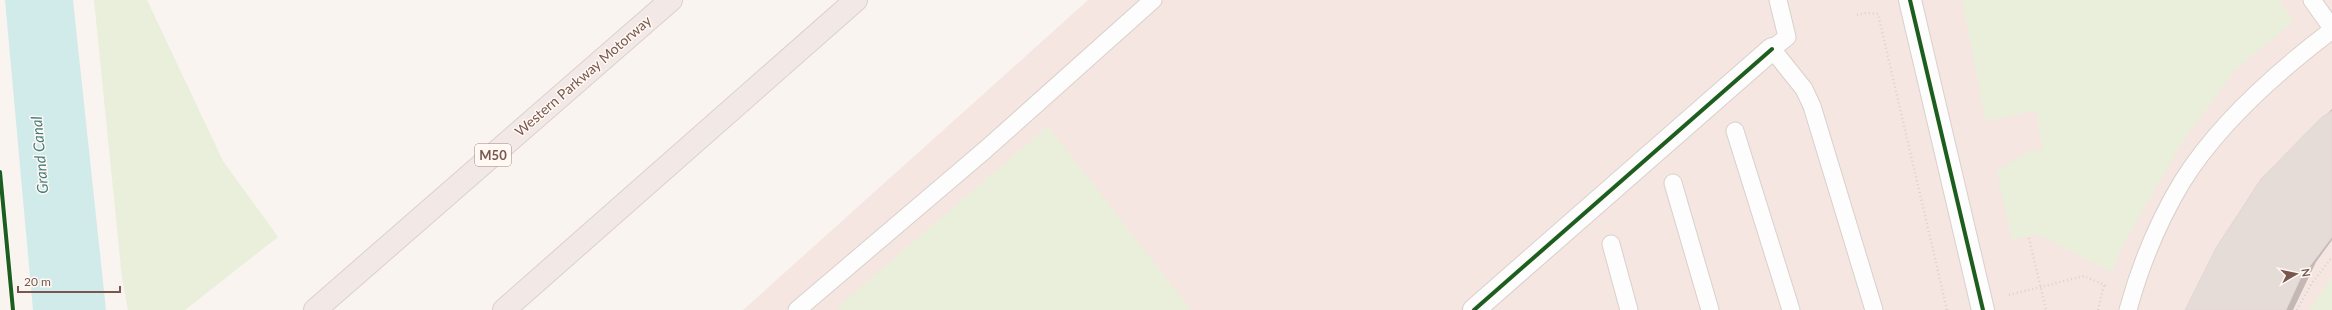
<svg xmlns="http://www.w3.org/2000/svg" width="2332" height="310" viewBox="0 0 2332 310" font-family="Lato,sans-serif">
  <style>
    .commercial { fill: #f6e6e1 }
    .green { fill: #e9efdb }
    .water { fill: #d0ebea }
    .shadow { fill: #0003 }
    .building { fill: #e6dcd7; stroke: #e2d7d2 }
    .lines { fill: none; stroke-linecap: round; stroke-linejoin: round }
    .service-casing { stroke: #d8d0cc; stroke-width: 19 }
    .minor-casing { stroke: #d8d0cc; stroke-width: 24 }
    .motorway-casing { stroke: #dad0cc; stroke-width: 24 }
    .path { stroke: #dbd2d0; stroke-width: 2.5; stroke-dasharray: 1 3; stroke-linecap: butt }
    .service { stroke: #fefdfd; stroke-width: 17 }
    .minor { stroke: #fefdfd; stroke-width: 22 }
    .motorway { stroke: #f2e9e7; stroke-width: 22 }
    .cycleway-casing { stroke: #fff8f3; stroke-width: 6 }
    .cycleway { stroke: #1b5e20; stroke-width: 4 }
    .labels { text-anchor: middle; stroke-width: 3; stroke-linejoin: round; paint-order: stroke }
    .shield { fill: #fff8f3; stroke: #a18780; stroke-width: 1 }
    .shield-label { font-size: 13px; font-weight: bold; fill: #79574e }
    .street-label { font-size: 14px; fill: #79574e; stroke: #fff8f3 }
    .water-label { font-size: 15px; font-style: italic; fill: #407c7d; stroke: #fff8f3 }
  </style>
  <rect width="100%" height="100%" fill="#f9f4f0"/>
  <path class="commercial" d="M1088,0h1244v310h-1589z"/>
  <path class="green" d="M94,0h53l76,161 55,76 -93,73h-57l-6,-32z
    M1962,0h316l16,21 -58,48 -55,75 -61,106 -8,22 -75,-38 -25,6 -15,-69 32,-20 14,-1 -7,-40 -50,12z
    M1048,126l143,184h-353l5,-8z
    M2332,277v33h-23z"/>
  <path class="water" d="M5,0h68l33,310h-73z"/>
  <path class="shadow" d="M2332,109v131l-16,22 -23,48h-107l76,-130z"/>
  <path class="building" d="M2332,111v126l-32,42 -14,31h-101l31,-62 45,-69 61,-62z"/>
  <g class="lines">
    <g class="service-casing">
      <path id="service" d="M1778,0l9,37 -15,12 32,40 8,17 62,204
        M2312,0l20,28
        M1735,131l56,179
        M1673,183l37,127
        M1611,244l18,66
        M797,310l188,-160 168,-150
        M2128,310c12,-44 30,-88 54,-128 36,-58 96,-111 150,-152"/>
    </g>
    <g class="minor-casing">
      <path id="minor" d="M1910,0l73,310
        M1474,310l298,-261"/>
    </g>
    <g class="motorway-casing">
      <path id="motorway" d="M315,310l356,-310
        M504,310l352,-310"/>
    </g>
    <path class="path" d="M1857,15l9,-2 12,1 69,296
      M2029,238l17,72
      M2009,295l75,-19 23,10
      M2098,310l6,-25
      M2297,310l15,-27 20,-26"/>
    <use href="#service" class="service"/>
    <use href="#minor" class="minor"/>
    <use href="#motorway" class="motorway"/>
    <g class="cycleway-casing">
      <path id="cycleway" d="M1910,0l73,310
        M0,172l13,138
        M1474,310l298,-261"/>
    </g>
    <use href="#cycleway" class="cycleway"/>
  </g>
  <g class="labels">
    <rect class="shield" x="475" y="144" width="36" height="22" rx="3"/>
    <g class="shield-label">
      <text x="493" y="160">M50</text>
    </g>
    <g class="street-label">
      <text transform="translate(583 76) rotate(-41)" y="5">Western Parkway Motorway</text>
    </g>
    <g class="water-label">
      <text transform="translate(40 155) rotate(-95)" y="5">Grand Canal</text>
    </g>
  </g>
  <g transform="translate(2296 274) rotate(81)" stroke="#fff8f3" stroke-width="3" paint-order="stroke">
  <path d="M0-3L7 15L0 10L-7 15Z" fill="#79574e"/>
  <text y="-6" font-size="11" font-weight="bold" text-anchor="middle" fill="#79574e">N</text>
  </g>
  <path d="M18 286v6h102v-6" fill="none" stroke="#79574e" stroke-width="2"/>
  <text x="24" y="286" font-size="12" fill="#79574e" stroke="#fff8f3" stroke-width="3" paint-order="stroke">20 m</text>
</svg>
